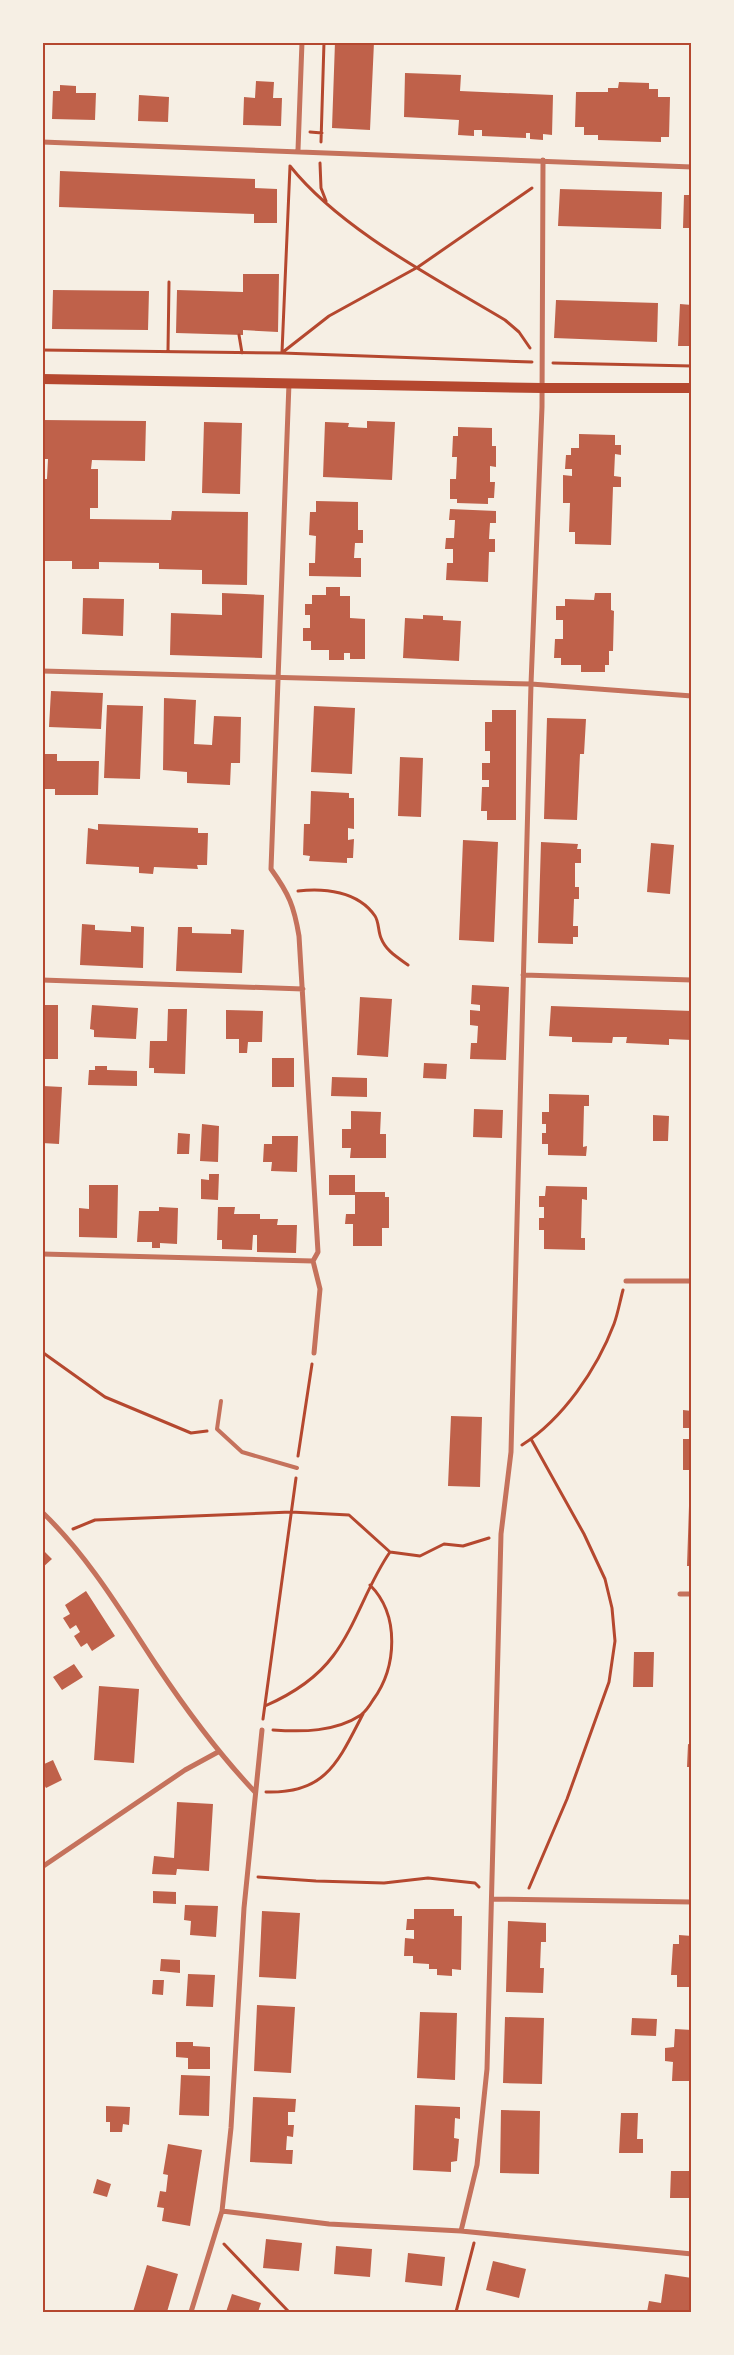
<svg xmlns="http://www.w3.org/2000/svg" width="734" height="2355" viewBox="0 0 734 2355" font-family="Arial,sans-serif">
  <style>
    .building { fill: #bf614a }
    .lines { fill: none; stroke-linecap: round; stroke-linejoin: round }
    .path { stroke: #b5482f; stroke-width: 3 }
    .service { stroke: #c5725c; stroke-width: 4 }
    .minor { stroke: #c5725c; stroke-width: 5 }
    .secondary { stroke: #b5482f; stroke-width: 10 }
    .neatline { fill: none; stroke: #b5482f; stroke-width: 2 }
  </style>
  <rect width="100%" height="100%" fill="#f6efe4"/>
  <path class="building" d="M335,42h39l-4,88 -38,-2z
    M405,73l56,2 -1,16 93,4 -1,40 -9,-1v6l-13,-1v-6h-4v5l-44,-2v-6h-8v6l-16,-1 1,-15 -55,-3z
    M256,81l18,1 -1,16h9l-1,28 -38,-1 1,-28 11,1z
    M619,82l30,1v6h9v8h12l-1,40h-8v5l-63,-2v-5h-14v-8h-9l1,-35h32v-4h10z
    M60,85l16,1v7h20l-1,27 -43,-1 1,-28h7z
    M139,95l30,2 -1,25 -30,-1z
    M60,171l195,8v9l22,1v34h-23v-9l-195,-7z
    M560,189l102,3 -1,37 -103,-3z
    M684,195h8v33h-9z
    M243,274h36l-1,58 -35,-2v5l-67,-2 1,-43 66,2z
    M53,290l96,1 -1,39 -96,-1z
    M556,300l102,3 -1,39 -103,-4z
    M680,304l12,1v41h-14z
    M42,420l104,1 -1,40 -53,-1 -1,9h7v39h-8v11l81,1 1,-9 76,1 -1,73 -45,-1v-14l-43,-1v-6l-60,-1v7h-27v-8h-30v-82h5l1,-20h-6z
    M367,421l28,1 -3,58 -69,-3 2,-55 24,1 -1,4 19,1z
    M204,422l38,1 -2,71 -38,-1z
    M458,427l34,1v18h4v21l-6,-1v16h5l-1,16h-6v6l-31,-1v-4h-7v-20h6l1,-22h-5l1,-21h5z
    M579,434l36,1v10h6v10l-6,-1 -1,22 7,1v10h-8l-2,58 -36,-1v-12h-6l1,-29h-7v-28l9,1v-7h-7l1,-14h5v-7h8z
    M316,501l42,1v28h5v13h-8l-1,15h7v19l-52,-1v-13h6l1,-27 -7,-1 1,-23h6z
    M450,509l46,2v12h-6l-1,16h6v13h-6l-1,30 -42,-2 1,-17h6v-14h-8l1,-11h8l1,-18h-6z
    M326,587h14v9h10v22l15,1v40h-15v-6h-6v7h-15v-10h-18v-9h-8v-13h7v-13h-5v-11h7v-9h14z
    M222,593l42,2 -2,63 -92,-3 1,-42 51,2z
    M595,593h16v17l3,1 -1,40h-4v14h-4v7h-24v-7h-20v-7h-7l1,-19h8v-19h-7v-14h9v-7l29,1z
    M83,598l41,1 -1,37 -41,-2z
    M423,615l20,1v4l18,1 -2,40 -56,-3 2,-40 18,1z
    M51,691l52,2 -2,36 -52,-2z
    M164,698l32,2 -2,44 18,1 2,-29 27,1 -1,46h-9l-1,22 -43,-2v-11l-24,-2z
    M107,705l36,1 -3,73 -36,-1z
    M314,706l41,2 -3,66 -41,-2z
    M492,710h24v110h-29v-9h-6l1,-24h7v-7h-7v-17h8v-12h-5v-29h7z
    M547,718l39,1 -2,35h-4l-3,66 -33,-1z
    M42,754h15v7h42l-1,34h-43v-6h-13z
    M400,757l23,1 -2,59 -23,-1z
    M311,791l38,2v5h5v31l-6,-1v12l6,-1 -1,19h-6v5l-38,-2 1,-5 -7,-1 1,-31h6z
    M98,824l100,4v5h10l-1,32h-10l1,4 -44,-2 -1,7 -14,-1v-6l-53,-3 2,-36 10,2z
    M463,840l35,2 -4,100 -35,-2z
    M541,842l37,2 -1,5h4v14h-6v24h4v12h-5l-1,27h5v11h-5v7l-35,-1z
    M651,843l23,2 -4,49 -23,-2z
    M82,924l13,1v5l36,2v-6l13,1 -1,41 -63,-3z
    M178,927h14v6l39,1v-5l13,1 -2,43 -66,-2z
    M472,985l37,2 -3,73 -36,-1 1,-16h6l1,-17 -8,-1v-15l10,1v-6l-9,-1z
    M360,997l32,2 -4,58 -31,-2z
    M42,1005h16v54h-16z
    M92,1005l46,3 -2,31 -42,-2v-7l-4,-1z
    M551,1006l141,5v29l-23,-1v6l-43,-2 1,-6h-14l-1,6 -40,-1v-5l-23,-1z
    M168,1009h19l-2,65 -31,-1v-5h-5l1,-27h17z
    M226,1010l37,1 -1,31h-14l-1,11h-8v-14h-13z
    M272,1058h22v29h-22z
    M424,1063l23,1 -1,15 -23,-1z
    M95,1066h12v4l30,1v15l-49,-1 1,-15h6z
    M332,1077l35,1v19l-36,-1z
    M43,1086l19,1 -3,57 -17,-1z
    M549,1094l40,1v11h-5l-1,41 4,-1 -1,10 -38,-1v-11h-6v-11h4v-9h-4v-12h7z
    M474,1109l29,1 -1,28 -29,-1z
    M351,1111l30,1 -1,22h6v24h-36l1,-10h-9v-19h9z
    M653,1115l16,1 -1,25h-15z
    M202,1124l17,2 -1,36 -18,-1z
    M178,1133l12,1 -1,20h-12z
    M272,1136h26l-1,36 -26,-1 1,-9h-9l1,-18h8z
    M209,1174h10l-1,26 -17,-1v-20l8,1z
    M329,1175h26v17h30v5h4v31h-7v18h-29v-22h-8l1,-10h9v-19h-26z
    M89,1185h29l-1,53 -38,-1v-29l10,1z
    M546,1186l41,1v13l-5,-1 -1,39h4v12l-41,-1v-19h-5v-12h5v-11h-5v-11h6z
    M159,1207l19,1 -1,36 -17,-1v5h-8v-6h-15l2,-31h20z
    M218,1207h17l-1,7h26v5h18l-1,6h20l-1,28 -39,-1v-17h-4l-1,15 -30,-1v-9h-5z
    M683,1410l9,1v64h-3v-5h-6v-31h6v-11h-6z
    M451,1416l31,1 -2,70 -32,-1z
    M689,1506h3v60h-5z
    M42,1549l10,10 -10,9z
    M86,1591l29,45 -23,15 -5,-8 -6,4 -7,-11 6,-4 -4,-7 -6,4 -7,-11 7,-4 -5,-9z
    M634,1652h20l-1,35h-20z
    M74,1664l9,13 -21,13 -9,-13z
    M99,1686l40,3 -5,74 -40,-3z
    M688,1744l4,1v22h-5z
    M53,1760l9,20 -16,8 -4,-7v-16z
    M177,1802l36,2 -4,67 -32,-2 -1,6 -24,-1 2,-18 20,2z
    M153,1891l23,1v12l-23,-1z
    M185,1905l33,1 -2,31 -26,-2 1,-14 -7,-1z
    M414,1909h40v7h8l-1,54 -9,-1v7l-15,-1v-6h-8v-5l-16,-1v-7h-9l1,-18 9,1v-9h-8l1,-11h7z
    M262,1911l38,2 -4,66 -37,-2z
    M508,1921l38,2v19h-5l-1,26h4l-1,25 -37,-1z
    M679,1935l13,1v51h-15v-12h-6l2,-31h6z
    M161,1959l19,1v13l-20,-2z
    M188,1974l27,1 -2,32 -27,-1z
    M153,1980h11l-1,15 -11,-1z
    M257,2005l38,2 -4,66 -37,-2z
    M420,2012l37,1 -2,67 -38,-2z
    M505,2017l39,1 -2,66 -39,-1z
    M632,2018l25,1 -1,17 -25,-1z
    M675,2029l17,1v51h-20l1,-19 -8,-1v-13l9,-1z
    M176,2042h17v4l17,1v22h-22v-11l-12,-1z
    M181,2075l29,1 -1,40 -30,-1z
    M253,2097l43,2 -1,13h-7v13h6l-1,12 -6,-1 -1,14h7l-1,14 -42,-2z
    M415,2105l45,2v12l-5,-1 -1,20 5,1 -2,22 -6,1v10l-38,-2z
    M106,2106l24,1 -1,18 -6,-1 -1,8h-12v-10h-4z
    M501,2110l39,1 -1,63 -39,-1z
    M621,2113h17l-1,26h6v14h-24z
    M168,2144l34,6 -12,76 -28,-5 2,-13 -7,-1 3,-16 6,1 2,-17 -5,-1z
    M671,2171h21v27h-22z
    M97,2179l14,5 -4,13 -14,-4z
    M266,2239l36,4 -3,28 -36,-3z
    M336,2246l36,3 -2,28 -36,-3z
    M408,2253l37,4 -3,29 -37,-4z
    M493,2261l33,8 -7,29 -33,-8z
    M147,2265l31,9 -11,38h-34z
    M665,2274l27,4 -1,34h-44l2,-11 12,2z
    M232,2294l29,9 -3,9h-32z"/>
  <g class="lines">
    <path class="path" d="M310,132l12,1
      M321,142l3,-100
      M320,163l1,25 5,13
      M290,166c51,64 145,112 215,154l14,12 11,16
      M239,335l3,18
      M42,350l240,3 250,9
      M168,350l1,-68
      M282,352l8,-186
      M283,352l46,-36 89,-49 114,-79
      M553,363l139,3
      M298,891c26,-3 60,0 77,25 4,6 3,15 6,22 5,13 16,19 27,27
      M42,1352l63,45 86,36 16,-2
      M522,1445c41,-26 75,-76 92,-121 4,-11 6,-23 9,-34
      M298,1456l14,-92
      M73,1529l22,-9 196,-8 58,3 41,37 30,4 24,-12 19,2 26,-8
      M265,1706c25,-11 51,-27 68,-50 23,-30 34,-71 57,-104
      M263,1719l33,-241
      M273,1730c30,2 62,2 88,-15 5,-4 9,-10 12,-15 24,-33 27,-85 -3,-115
      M266,1792c60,2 72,-30 97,-78
      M258,1877l58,4 68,2 44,-5 47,5 4,4
      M529,1888l38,-89 42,-117 6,-41 -3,-33 -7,-29 -21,-45 -53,-95
      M224,2244l65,68
      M456,2312l18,-69"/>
    <path class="service" d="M221,1401l-4,28 25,23 55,16"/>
    <path class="minor" d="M42,142l650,25
      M298,150l4,-108
      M289,383l-18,486c18,25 23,37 28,67l19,316 -5,9 7,28 -6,64
      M42,671l489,13 161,12
      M523,975l169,5
      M42,980l261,9
      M42,1254l271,7
      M626,1281h66
      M42,1512c47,45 80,101 115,154 30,45 61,87 98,126
      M680,1594h12
      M42,1867l143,-97 33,-18
      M492,1899l200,3
      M222,2211l107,13 132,7 231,23
      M461,2231l16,-66 10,-96 14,-535 10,-82 20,-768 11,-277 1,-247
      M191,2312l31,-101 9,-83 13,-220 18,-178"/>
    <path class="secondary" d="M42,379l500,9h150"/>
  </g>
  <rect width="734" height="2355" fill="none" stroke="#f6efe4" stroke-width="88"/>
  <rect x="44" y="44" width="646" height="2267" class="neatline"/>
</svg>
